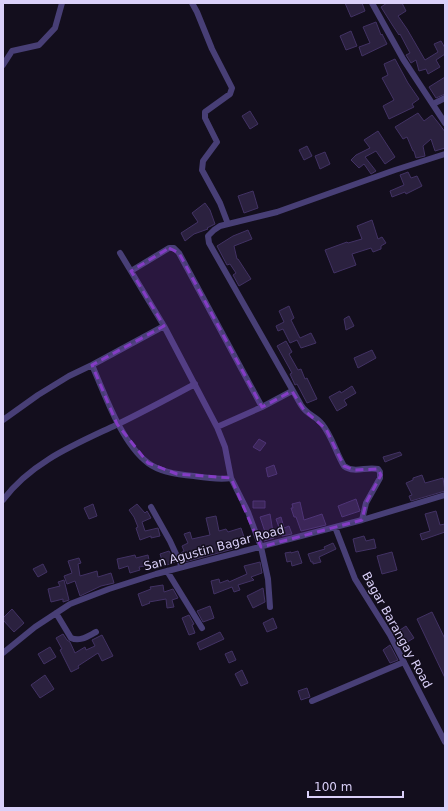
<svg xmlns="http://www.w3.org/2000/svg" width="448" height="811" viewBox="0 0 448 811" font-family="'DejaVu Sans',sans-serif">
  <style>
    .building { fill: #2b213f; stroke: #423264 }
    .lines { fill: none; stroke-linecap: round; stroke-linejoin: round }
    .street { stroke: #483f76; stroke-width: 6 }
    .marked { fill: #843cc5; fill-opacity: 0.2; stroke: #843cc5; stroke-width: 3; stroke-dasharray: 8 5; stroke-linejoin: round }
    .labels { text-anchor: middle; stroke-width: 3; stroke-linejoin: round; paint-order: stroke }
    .street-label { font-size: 12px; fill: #dad0f9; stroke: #130e1d }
  </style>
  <rect width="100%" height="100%" fill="#130e1d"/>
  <path class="building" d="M345,3h17l3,8 -14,6z
    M387,3h15l4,8 -8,5 9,13 18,31 13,-8 -4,-8 7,-3 4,7v6l-9,6 4,7 -12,7 -2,-5 -7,2 -3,-11 -5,3 -5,-8 4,-2 -10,-19 -1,1 -6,-9 -12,-19z
    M376,22l5,13 1,-1 5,10 -25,12 -3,-9 11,-4 -7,-16z
    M351,31l6,15 -11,4 -6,-14z
    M395,59l13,24 11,16 -7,5 2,3 -25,12 -6,-13 11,-6 -12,-22 6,-3 -4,-11z
    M445,77v17l-9,4 -7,-11z
    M250,111l8,13 -8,5 -8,-13z
    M418,113l6,8 8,-6 8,10 5,7v16l-10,3 -4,-12 -8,7 2,10 -9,2 -2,-7h-1l-6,-14 -4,2 -8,-12z
    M378,131l17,26 -10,7 -9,-13 -11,6 11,14 -5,3 -7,-10 -5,4 -8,-8 5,-5 14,-7 -6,-8z
    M307,146l5,10 -8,4 -5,-10z
    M325,152l5,12 -10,5 -5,-13z
    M408,172l3,6 6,-2 5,10 -16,8 -1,-2 -13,5 -2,-6 14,-6 -4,-10z
    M253,191l5,17 -14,5 -6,-17z
    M205,203l5,7 5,14 -8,4 1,1 -14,5 -9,7 -4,-8 17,-11 -6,-9z
    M372,220l6,19 4,-2 4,6 -5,3v3l-8,3 -2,-4 -19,6 4,11 -22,8 -9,-23 22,-8 1,1 14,-4 -5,-13z
    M248,230l4,9 -18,7 3,13h1l13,20 -12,7 -6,-11 3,-2 -6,-9 -3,1 -10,-19 16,-10z
    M289,306l5,12 -3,2 9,18 11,-5 5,10 -15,5 -4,-8 -7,3 -7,-14 -5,2 -2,-5 8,-4 -5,-11z
    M349,316l5,10 -8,4 -2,-11z
    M286,341l6,11 -3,2 9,16 3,-1 4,10 2,-1 10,21 -10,4 -10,-19 -2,1 -5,-11 2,-1 -15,-27z
    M372,350l4,8 -18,10 -4,-10z
    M352,386l4,7 -12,7 3,5 -10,6 -8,-14 11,-6 1,2z
    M259,439l7,4 -6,8 -7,-4z
    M400,452l2,3 -17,7 -2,-5z
    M274,465l3,9 -9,3 -2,-9z
    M422,475l3,8 18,-5 2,13 -34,10 -2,-5 3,-1 -6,-12 7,-3v-2z
    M356,499l4,12 -18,6 -4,-11z
    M253,501h12v7h-12z
    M300,502l4,18 18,-6 4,11 -25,6 -5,-14h-2l-3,-9h2l-1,-4z
    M93,504l4,12 -8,3 -5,-11z
    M137,504l8,9 2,-2 4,7 -9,4 3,9 13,-3 2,8 -9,2v-2l-11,4 -4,-12 2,-1 -4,-10 -5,-7z
    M436,511l4,14 5,-1v8l-23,8 -2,-6 10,-3 -5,-17z
    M270,514l4,24 -10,3 -2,-9h3l-5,-15z
    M216,516l3,15 7,-2 2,3 13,-4 4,12 -14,4 2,5 -48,13 -4,-9 3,-2 -2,-5 6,-3 -4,-9 6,-2 2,7 18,-4 -4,-17z
    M281,517l3,11 5,-2 3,8 -10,2 -6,-17z
    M364,536l2,5 8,-2 2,9 -20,4 -3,-13z
    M333,543l3,6 -17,8 2,5 -8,2v-2h-2l-3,-8 17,-5 -1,-2z
    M169,551l6,11 -11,4 -4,-12z
    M298,551l4,12 -10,3 -1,-5 -4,1 -2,-9 6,-1v1z
    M392,552l5,18 -15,4 -5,-18z
    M135,555l1,3 12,-3 2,10 -11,2 1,3 -10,3 -2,-7 -9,3 -2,-10z
    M79,558l2,5 -3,1 2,12 17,-5 1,6 13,-4 3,10 -13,3 -21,10 -5,-15 -8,3 -3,-8 8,-3 -4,-12z
    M260,562l2,11 -11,4 3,3 -16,5 2,5 -6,2 -2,-5 -18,7 -3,-13 8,-2 1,4 8,-3 1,2 18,-8 -3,-8z
    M43,564l4,8 -9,5 -5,-8z
    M64,580l5,20 -6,2v-3l-12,3 -3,-13 12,-3 -2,-4z
    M163,585l1,7 9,-3 5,9 -6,2 2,7 -7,1 -1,-9 -17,3 1,1 -8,3 -4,-12 13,-5 -1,-2z
    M263,588l2,14 -12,6 -6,-12z
    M210,606l4,12 -11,4 -6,-11z
    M12,609l12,14 -10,9 -11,-12v-2z
    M432,612l13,27v39l-28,-59z
    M189,615l5,9 -2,1 3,8 -6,2 -7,-17z
    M273,618l4,10 -10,4 -4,-9z
    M406,626l8,12 -10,6 -7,-12z
    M220,632l4,7 -24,11 -3,-7z
    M63,634l4,6 3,2 5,11 10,-6 1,3 9,-4 -3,-6 10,-5 11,21 -11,5 -4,-8 -20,13 1,2 -8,4 -11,-22 2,-1 -6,-11z
    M390,645l8,15 -8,3 -7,-13z
    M50,647l6,10 -12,7 -6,-10z
    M232,651l4,9 -7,3 -4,-9z
    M242,670l6,13 -7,3 -6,-12z
    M45,675l9,14 -14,9 -9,-13z
    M307,688l3,9 -9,3 -3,-9z"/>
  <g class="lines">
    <path class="street" d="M192,3l5,9 15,37 20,39 -2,6 -25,18v6l12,24 -14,19 -1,9 18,33 8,21
      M372,3l31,56 42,64
      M3,65l9,-14 27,-6 16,-17 7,-25
      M433,104l12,-6
      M120,253l44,73 53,101 8,20 6,31 17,34 13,35 7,32 2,28
      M131,271l38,-23h5l5,5 83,154
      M92,365c13,30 30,79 56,98 12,9 32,12 46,13 13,2 25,4 37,2
      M3,420l35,-25 31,-19 23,-11 72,-39
      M217,427l45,-20 30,-16
      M3,500c28,-38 73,-56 113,-75 27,-13 53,-27 79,-41
      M151,507l19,34 12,26
      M362,520l4,-17 14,-25v-6l-2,-3c-12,-3 -23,5 -34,-3 -8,-13 -12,-30 -22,-42 -6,-8 -15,-9 -21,-19l-92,-162 -1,-7 6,-6 6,-4 57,-14 118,-42 50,-16
      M335,527l20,52 35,56 55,107
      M167,571l35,57
      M56,613l15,25c9,4 17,-2 25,-6
      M3,653l32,-26 35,-23 39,-15 47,-15 206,-54 83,-25
      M312,701l92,-39"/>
  </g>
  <path class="marked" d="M169,248l10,5 83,154 30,-16 12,19 22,19 18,37 10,4 24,-1 3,6 -15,28 -4,17 -101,27 -30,-69 -54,-4 -29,-11 -31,-39 -25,-59 72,-39 -33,-55z"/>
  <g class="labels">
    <g class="street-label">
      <text transform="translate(214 548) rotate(-15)" y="4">San Agustin Bagar Road</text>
      <text transform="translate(397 630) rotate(61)" y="4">Bagar Barangay Road</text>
    </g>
  </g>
  <rect width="448" height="811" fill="none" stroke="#dad0f9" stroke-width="8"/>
  <path d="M308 791v6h95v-6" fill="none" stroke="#dad0f9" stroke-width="2"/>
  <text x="314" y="791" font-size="12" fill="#dad0f9" stroke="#130e1d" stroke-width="3" paint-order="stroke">100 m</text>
</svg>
